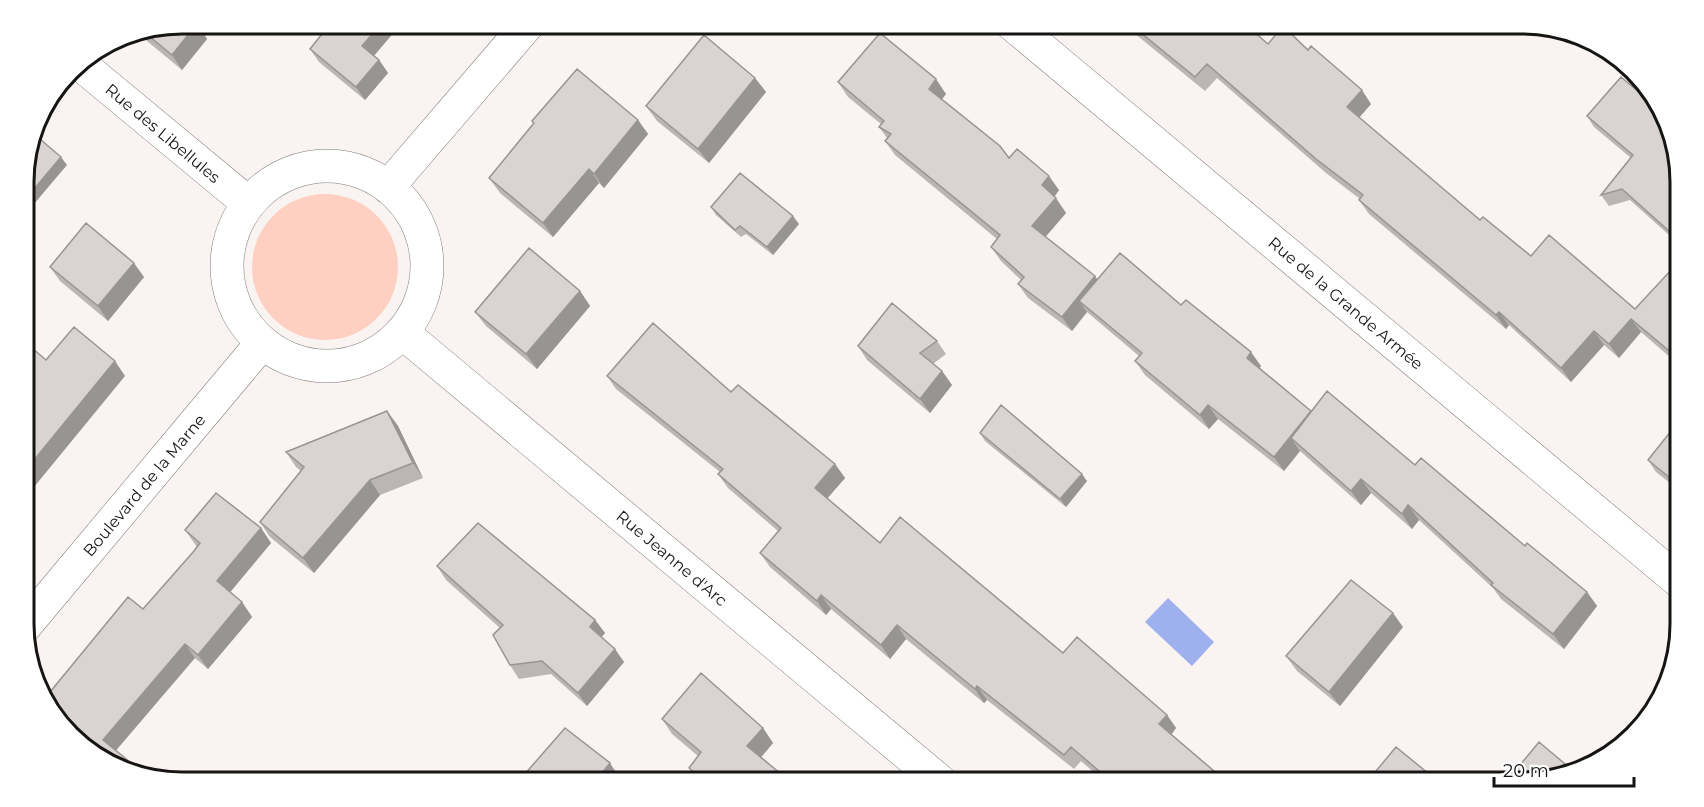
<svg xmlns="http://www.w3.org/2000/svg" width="1704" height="807" viewBox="0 0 1704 807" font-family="Montserrat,sans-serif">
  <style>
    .green { fill: #ffd0c2 }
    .water { fill: #9fb0ef }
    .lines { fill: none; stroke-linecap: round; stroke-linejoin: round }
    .street-casing { stroke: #817b79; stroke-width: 34 }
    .street { stroke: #fff; stroke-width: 33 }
    .wall { fill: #bbb5b5 }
    .shaded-wall { fill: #989493 }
    .building { fill: #d9d3d2; stroke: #989493; stroke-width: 1.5 }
    .labels { text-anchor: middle; stroke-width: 4.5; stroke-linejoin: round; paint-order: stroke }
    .street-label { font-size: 16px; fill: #171514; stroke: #fff }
    .rim { fill: none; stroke: #171514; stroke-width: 3 }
  </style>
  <rect width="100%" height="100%" fill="#f9f3f1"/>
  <path class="green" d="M252 267a73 73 0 1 1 146 0a73 73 0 1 1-146 0Z"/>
  <path class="water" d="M1168,598l46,44 -22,24 -47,-44z"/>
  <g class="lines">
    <g class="street-casing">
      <path id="street" d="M1012,24l668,558
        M79,63l169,140
        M227 266a100 100 0 1 1 200 0a100 100 0 1 1-200 0Z
        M388,187l140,-163
        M403,333l539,450
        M25,626l237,-283"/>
    </g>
    <use href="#street" class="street"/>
  </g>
  <path class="wall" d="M182,24l25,15 -25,31 -41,-34 -2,-3z
    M329,24h72l-27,32 5,4 9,13 -23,27 -46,-38 -9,-13 20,-24z
    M1123,24h122l23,20 40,6 63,54 -12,14 121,102 51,36 104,53 44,-36v92l-38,-33 -22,26 -15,-13 -33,37 -62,-57 -3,4 -137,-115 -10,-14 1,-1 -34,-26 -109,-95 -12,13z
    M755,78l11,14 -57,71 -52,-42 -11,-15z
    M838,82l108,12 -4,5 67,59 50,32 -5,7 12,16 -21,24 52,42 84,26 80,61 -2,3 52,43 104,53 172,127 10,14 -33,43 -63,-50 -8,-11 -74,-68 -7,9 -41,-36 -10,12 -61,-54 -16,20 -66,-52 -9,10 -64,-54 -10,-14 4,-5 -52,-44 -15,19 -44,-33 -10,-14 3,-4 -20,-19 -10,-14 6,-8 -102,-84 -10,-14 2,-3 -8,-11 2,-3 -33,-27z
    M1587,116l92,46v82l-49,-44 -21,6 -8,-11 30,-37 -37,-31z
    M638,120l10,14 -44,54 -5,-5 -46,54 -53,-44 -11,-15 45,-54 -2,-3z
    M711,207l88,17 -26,31 -27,-21 -5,3 -25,-22z
    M50,267l94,10 -36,44 -48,-40z
    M580,291l10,15 -53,63 -51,-43 -11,-14z
    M937,341l9,13 -13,10 9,7 10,14 -22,28 -63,-53 -9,-14z
    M607,376l124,16 104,72 10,14 -18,20 53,45 287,172 9,13 -5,6 57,49h-122l-25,-22 -7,8 -87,-69 -3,3 -78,-64 -16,20 -59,-50 -5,6 -56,-48 -10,-14 18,-22 -50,-43 -10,-14 2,-2 -104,-83z
    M387,411l11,15 25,52 -43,17 -66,78 -44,-36 -10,-15 41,-51 -5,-4 -10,-15z
    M1679,421l1,70 -24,-19 -8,-12z
    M980,433l107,48 -21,26 -81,-66z
    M261,528l10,15 -41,49 12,10 10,15 -44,52 -13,-11 -139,63 87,-112 51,-58 3,-4 -12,-17z
    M437,566l158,54 10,13 -4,4 23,25 -37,44 -36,-32 -32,5 -9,-14 -10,-37 -54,-48z
    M1403,627l-63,79 -43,-35 -11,-15z
    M662,719l101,9 10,15 -12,14 31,26h-93l-10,-15 9,-12 -26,-22z"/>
  <path class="shaded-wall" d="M196,24h3l8,15 -25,31 -10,-15z
    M381,24h20l-30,35 -9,-13z
    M379,60l9,13 -23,27 -9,-13z
    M755,78l11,14 -57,71 -11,-14z
    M936,79l10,15 -7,9 -10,-14z
    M1362,90l9,14 -15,17 -9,-14z
    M638,120l10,14 -44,54 -10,-14z
    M61,157l6,8 -39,46 -4,-5v-5z
    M589,169l10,14 -46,54 -10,-14z
    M1049,176l10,14 -7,10 -10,-15z
    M1056,198l10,15 -24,28 -10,-15z
    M793,216l6,8 -26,31 -6,-8z
    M134,263l10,14 -36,44 -10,-15z
    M1095,276l10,14 -26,11 8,11 -15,19 -10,-14z
    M580,291l10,15 -53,63 -11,-15z
    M1499,312l10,13 -3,4 -10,-14z
    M1631,319l10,13 -22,26 -10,-14z
    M1594,331l10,14 -33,37 -10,-14z
    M1251,352l10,14 -4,6 -10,-14z
    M115,361l10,15 -100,122v-27z
    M942,371l10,14 -22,28 -10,-14z
    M1208,405l10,14 -9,10 -9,-14z
    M387,411l11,15 25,52 -10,-15z
    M1311,411l-8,37 -12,-10 9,13 -16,20 -10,-14z
    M835,464l10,14 -20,23 -10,-13z
    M1082,474l5,7 -21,26 -6,-8z
    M1361,479l10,14 -10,12 -10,-14z
    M370,480l10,15 -66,78 -11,-15z
    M1408,505l11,15 -7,9 -10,-15z
    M261,528l10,15 -44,53 -10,-15z
    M1587,592l10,14 -33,43 -11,-15z
    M821,595l10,14 -5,6 -9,-14z
    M242,602l10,15 -44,52 -10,-14z
    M1393,613l10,14 -63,79 -11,-14z
    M595,620l10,13 -6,7 -9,-13z
    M897,625l9,14 -16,20 -9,-14z
    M185,644l10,14 -82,96 -10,-14z
    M615,649l9,13 -37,44 -9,-13z
    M977,686l10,14 -3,3 -9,-14z
    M1167,715l9,13 -7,10 -10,-14z
    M763,728l10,15 -15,18 -11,-15z
    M610,763l5,8 -10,12h-11z"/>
  <path class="building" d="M182,24l14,1 -24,30 -28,-23z
    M330,24h51l-19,22 17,14 -23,27 -46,-38z
    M1130,24h115l23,20 15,-18 25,24 3,-4 51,44 -15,17 133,113 3,-3 48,39 18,-21 86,74 38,-41 6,5v86l-48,-40 -22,25 -15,-13 -33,37 -62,-56 -3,3 -137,-115 4,-5 -47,-36 -109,-95 -12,13z
    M880,33l56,46 -7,10 71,57 9,12 8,-9 32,27 -7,9 14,13 -24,28 63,50 -33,41 -44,-33 6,-7 -33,-30 9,-12 -115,-94 6,-7 -12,-7 5,-6 -46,-39z
    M704,35l51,43 -57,71 -52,-43z
    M577,69l61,51 -44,54 -5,-5 -46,54 -54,-45 45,-55 -2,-2z
    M1621,77l33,28 4,8 21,49v13l-8,2 8,16v47l-57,-51 -21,6 32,-40 -46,-39z
    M34,134l27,23 -37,44v-30z
    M740,173l53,43 -26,31 -27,-21 -5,4 -24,-23z
    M86,223l48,40 -36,43 -48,-39z
    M529,248l51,43 -54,63 -51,-42z
    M1120,253l61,52 5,-5 65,52 -4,6 64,53 -37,46 -66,-52 -8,10 -65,-54 7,-8 -63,-52z
    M892,303l45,38 -17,12 22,18 -22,28 -62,-53z
    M653,323l78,69 7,-7 97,79 -20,24 65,55 20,-26 163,136 14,-16 90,78 -8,9 69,59h-115l-42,-36 -7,8 -87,-69 -2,3 -78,-64 -16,20 -60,-50 -4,6 -57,-48 21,-25 -63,-54 5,-5 -116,-93z
    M74,327l41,34 -90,110v-114l7,-9 14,12z
    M1327,391l88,74 6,-7 104,88 2,-3 60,49 -34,42 -62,-49 2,-2 -85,-78 -6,9 -41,-35 -10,12 -60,-53z
    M1001,405l81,69 -22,25 -80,-66z
    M387,411l26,52 -43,17 -67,78 -43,-36 44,-55 -18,-15z
    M1679,421l1,65 -32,-26z
    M216,493l45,35 -44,53 25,21 -44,53 -13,-11 -82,96 44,36 -26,-5 -65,-50 -10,-24 82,-100 15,12 51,-58 6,-8 -15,-13z
    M478,523l117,97 -5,7 25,22 -37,44 -36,-32 -32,4 -17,-30 10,-10 -66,-59z
    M1351,580l42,33 -64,79 -43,-36z
    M701,673l62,55 -16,18 45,37h-85l-18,-15 12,-16 -39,-33z
    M565,728l45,35 -16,20h-77z
    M1539,742l32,27 -39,14h-27z
    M1396,747l44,36h-74z"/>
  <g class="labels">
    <g class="street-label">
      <text transform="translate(163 133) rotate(40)" y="6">Rue des Libellules</text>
      <text transform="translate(1346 303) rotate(40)" y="6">Rue de la Grande Armée</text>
      <text transform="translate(144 485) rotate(-50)" y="6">Boulevard de la Marne</text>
      <text transform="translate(672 558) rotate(40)" y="6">Rue Jeanne d'Arc</text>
    </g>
  </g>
  <path d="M0 0H1704V807H0ZM182 34H1522A148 148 0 0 1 1670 182V624A148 148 0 0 1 1522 772H182A148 148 0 0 1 34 624V182A148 148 0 0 1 182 34Z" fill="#fff" fill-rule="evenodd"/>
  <path class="rim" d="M182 34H1522A148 148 0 0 1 1670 182V624A148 148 0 0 1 1522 772H182A148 148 0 0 1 34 624V182A148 148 0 0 1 182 34Z"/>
  <path d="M1494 777v9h140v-9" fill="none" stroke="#171514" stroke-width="3"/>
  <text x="1503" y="777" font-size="18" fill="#171514" stroke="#ffffff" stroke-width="4.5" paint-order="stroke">20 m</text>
</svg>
